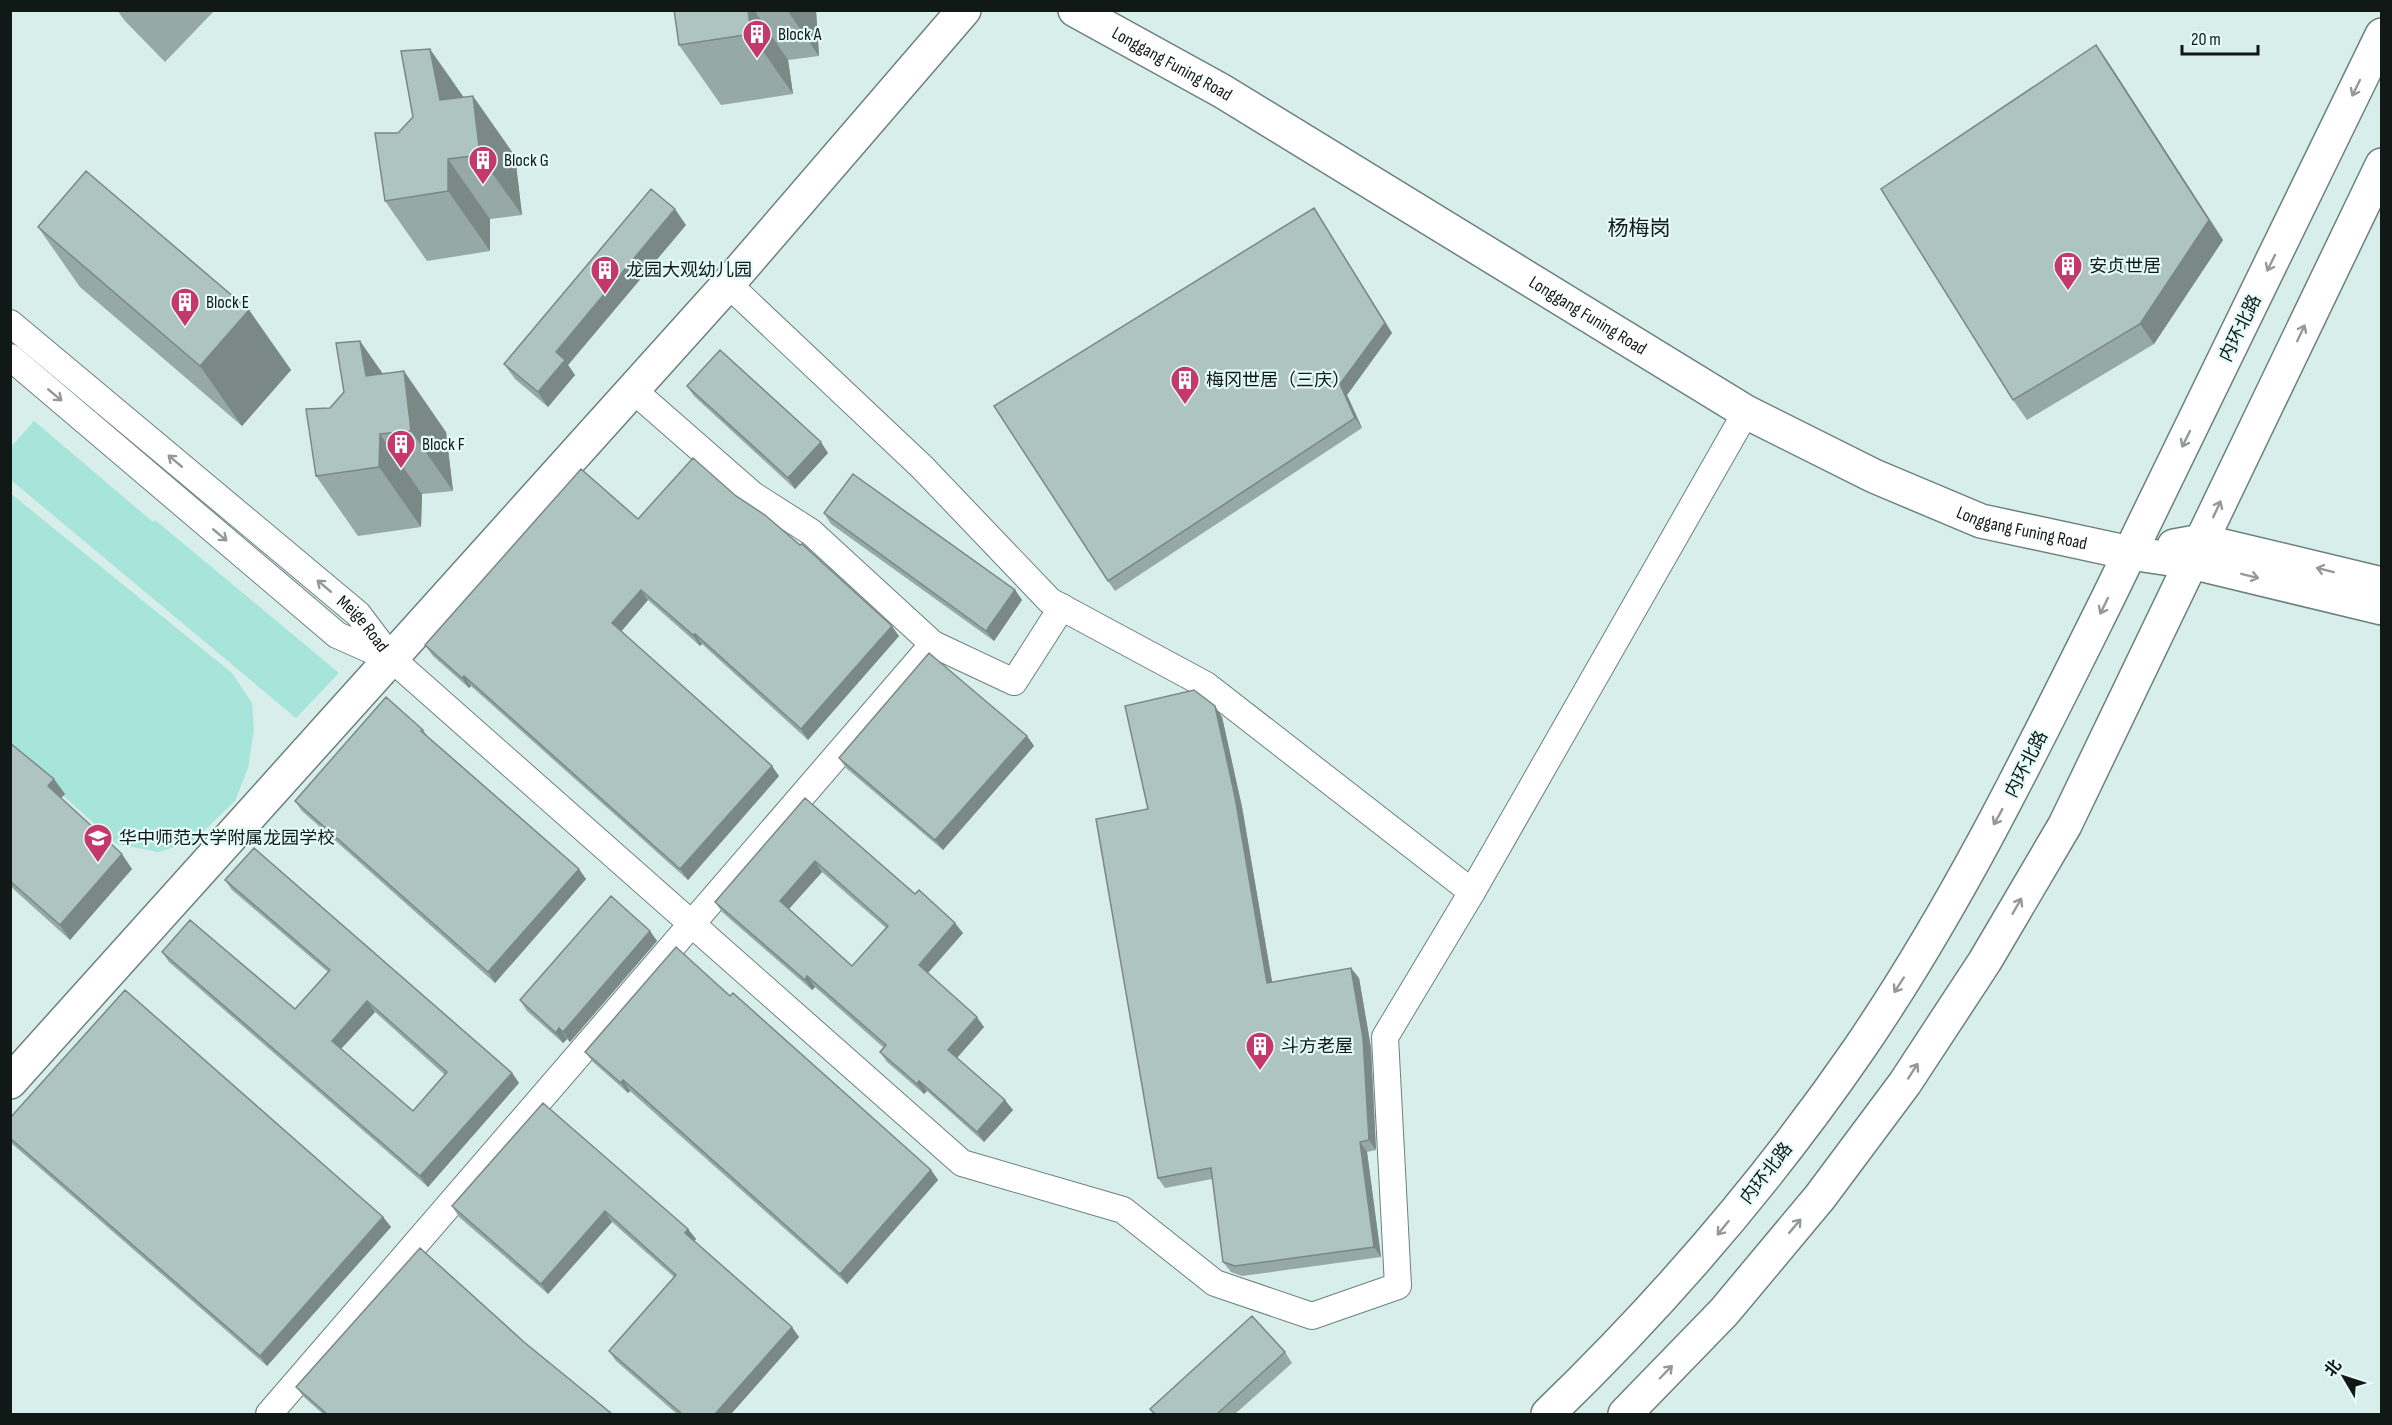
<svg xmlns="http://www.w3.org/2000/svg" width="2392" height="1425" viewBox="0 0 2392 1425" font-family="'Sofia Sans Condensed','Noto Sans SC',sans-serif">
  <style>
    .green { fill: #a7e4da }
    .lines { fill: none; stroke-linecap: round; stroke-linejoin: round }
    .minor-casing { stroke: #6c817d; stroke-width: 28 }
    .tertiary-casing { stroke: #6c817d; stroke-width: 36 }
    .secondary-casing { stroke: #6c817d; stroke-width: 36 }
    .minor { stroke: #fff; stroke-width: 26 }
    .tertiary { stroke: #fff; stroke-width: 33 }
    .secondary { stroke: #fff; stroke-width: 33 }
    .wall { fill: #96a9a5; fill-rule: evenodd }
    .shaded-wall { fill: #7a8986 }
    .building { fill: #aec4c0; stroke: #7a8986; stroke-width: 1.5; fill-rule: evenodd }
    .oneway { stroke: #949897 }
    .labels { text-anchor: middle; stroke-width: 4.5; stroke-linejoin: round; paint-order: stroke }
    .poi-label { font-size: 18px; fill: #111917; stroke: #e4fbf7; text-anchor: start }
    .street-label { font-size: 18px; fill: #111917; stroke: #e4fbf7 }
    .quarter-label { font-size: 21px; fill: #111917; stroke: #e4fbf7 }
  </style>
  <rect width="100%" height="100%" fill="#d7eeea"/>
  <path class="green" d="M34,421l119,101 2,-2 184,153 -43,45 -285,-238v-33z
    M10,493l222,180 20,30 2,26 -6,39 -13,33 -43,41 -34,10 -41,-8 -106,-95z"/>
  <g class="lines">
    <g class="minor-casing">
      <g id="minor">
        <path d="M728,284l194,183 128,134 156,84 266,207"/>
        <path id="s1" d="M10,323l348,291 34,45 570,504 161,47 92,73 97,33 86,-30 -13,-249 87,-145 274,-480"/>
        <path d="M10,357l327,278 52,23"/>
        <path d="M633,390l120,105 58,37 122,112 81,38 48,-75"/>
        <path d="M269,1414l664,-770"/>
      </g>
    </g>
    <g class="tertiary-casing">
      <g id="tertiary">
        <path id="s2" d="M1075,10l147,81 524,321 128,64 107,45 149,32 61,9 191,46"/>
        <path d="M2174,546l28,-5 180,43"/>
        <path d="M10,1082l718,-798 236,-274"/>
      </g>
    </g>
    <g class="secondary-casing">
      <path id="secondary" d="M1548,1414c115,-111 220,-233 311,-365 97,-142 172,-296 248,-449 93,-188 183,-377 275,-565
        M1625,1414l99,-102 96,-115 85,-114 80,-122 80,-136 317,-660"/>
    </g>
    <use href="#minor" class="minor"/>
    <use href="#tertiary" class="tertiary"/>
    <use href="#secondary" class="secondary"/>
  </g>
  <path class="wall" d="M117,10h98l-50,52 -40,-41z
    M674,10h142l3,46 -31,4 5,34 -72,11 -42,-60z
    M2096,45l14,20 113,175 -69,104 -127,76 -14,-20z
    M464,97l51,59 7,59 -32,4v32l-63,10 -42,-60 13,-68z
    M1314,208l78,125 -45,62 15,33 -247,163 -7,-10z
    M686,225l-118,140 7,10 -27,32 -33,-28 -11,-15z
    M38,227l211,83 42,60 -49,56 -162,-139z
    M383,374l63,58 7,59 -31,3 -1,33 -63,9 -42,-60 14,-68z
    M687,386l141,67 -33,36 -101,-93z
    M824,513l191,77 7,10 -28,41 -163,-117z
    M638,519l261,117 -91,104 -106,-96 -2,2 -52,-46 -27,31 158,145 -91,104 -217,-194 -2,2 -36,-32 -8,-11z
    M1222,717l20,90 30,175 87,-4 12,70 5,102 -9,2 14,105 -139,19 -11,-4 -8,-10 -11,-83 -47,9 -7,-10z
    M423,730l5,7 158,142 -91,104 -193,-172 -7,-10z
    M1027,736l7,10 -91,104 -97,-82 -7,-10z
    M10,743l55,51 -4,4 71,71 -62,71 -60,-54z
    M805,798l110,96 48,39 -35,40 56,54 -27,31 56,52 -29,32 -57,-51 -3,3 -37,-32 -7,-10 4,-4 -69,-61 -3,3 -90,-78 -7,-10zM822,872l64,56 -34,38 -63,-57z
    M225,880l287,193 7,10 -91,104 -259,-225 -7,-10 133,57 33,-37 -96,-82zM375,1012l70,63 -32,36 -72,-62z
    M650,931l7,10 -87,101 -3,-3 -4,4 -36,-32 -7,-11z
    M730,996l201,174 7,10 -91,104 -217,-193 -2,2 -35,-31 -8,-10z
    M543,1103l145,126 8,10 -2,2 105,96 -68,77h-54l-61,-53 -7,-10 65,-74 -62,-55 -64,72 -89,-77 -7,-11z
    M10,1118l373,99 8,10 -124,139 -257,-224z
    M524,1342l88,72h-289l-19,-17 -8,-10z
    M1285,1352l7,11 -57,51h-81l-4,-5z"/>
  <path class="shaded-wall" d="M748,10h6l34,50 5,34 -42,-60z
    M787,10h29l3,46z
    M2096,45l14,20 113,175 -69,104 -14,-20z
    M430,49l42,60 1,-13 42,60 7,59 -82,-115z
    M448,159l42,60v32l-42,-60z
    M1314,208l78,125 -45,62 15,33 -7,-10 -15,-34z
    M675,209l11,16 -118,140 7,10 -27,32 -10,-15 18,-40z
    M249,310l42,60 -49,56 -42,-60z
    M360,341l42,60 -36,-25z
    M404,371l42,61 7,59 -42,-60z
    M380,434l42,60 -1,33 -42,-60z
    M821,442l7,11 -33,36 -7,-11z
    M641,590l7,10 -28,33 -8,-10z
    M1015,590l7,10 -28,41 -8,-10z
    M892,626l7,10 -91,104 -7,-11z
    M695,634l7,10 -2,2 -7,-11z
    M464,676l7,10 -2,2 -7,-10z
    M1215,706l7,11 20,90 32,186 -7,-10z
    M1027,736l7,10 -91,104 -8,-10z
    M772,766l7,10 -91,104 -8,-11z
    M54,779l11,15 -7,7 -10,-15z
    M122,854l10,15 -62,71 -10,-15z
    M815,861l7,11 -35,39 -7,-10z
    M579,869l7,10 -91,104 -7,-11z
    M955,923l8,10 -37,42 -7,-10z
    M650,931l7,10 -87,101 -7,-10z
    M1351,968l8,10 12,70 5,102 -7,-10z
    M807,976l8,11 -3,3 -7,-10z
    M367,1001l8,11 -36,39 -7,-10z
    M977,1017l7,10 -29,33 -7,-10z
    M559,1028l8,11 -4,4 -7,-10z
    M512,1073l7,10 -91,104 -8,-11z
    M623,1080l7,11 -2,2 -7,-10z
    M919,1081l8,10 -3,3 -7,-10z
    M1005,1100l8,10 -29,32 -7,-10z
    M1360,1142l7,10 14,105 -7,-10z
    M931,1170l7,10 -91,104 -7,-10z
    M605,1211l7,11 -64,72 -7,-10z
    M383,1217l8,10 -124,139 -7,-10z
    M688,1229l8,10 -4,5 -7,-11z
    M792,1327l7,10 -68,77h-16z"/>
  <path class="building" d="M674,10h74l3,24 -72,11z
    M2096,45l113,175 -69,104 -127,76 -132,-211z
    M430,49l10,51 33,-4 7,59 -32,4v32l-63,10 -10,-68h23l15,-16 -12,-66z
    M86,171l163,139 -49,56 -162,-139z
    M651,189l24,20 -119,143 9,8 -27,32 -34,-28z
    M1314,208l71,115 -45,61 15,34 -247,163 -114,-175z
    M360,341l6,35 38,-5 7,60 -31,3 -1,33 -63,9 -10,-67 24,-1 14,-16 -8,-49z
    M720,350l101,92 -33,36 -101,-92z
    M693,458l43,38 29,19 35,30 2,-1 90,82 -91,103 -106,-95 -2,1 -52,-45 -29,33 160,143 -92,103 -216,-193 -2,2 -37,-33 156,-176 57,50z
    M853,474l162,116 -29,41 -162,-118z
    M929,653l98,83 -92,104 -96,-82z
    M1194,690l21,16 20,91 32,186 84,-15 12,70 6,102 -9,2 14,105 -139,19 -12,-4 -12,-94 -53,10 -62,-359 52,-10 -23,-103z
    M386,697l37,33 -2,1 158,138 -91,103 -193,-171z
    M10,743l44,36 -6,7 74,68 -62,71 -50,-44z
    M805,798l110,96 4,-4 36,33 -36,42 58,52 -29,33 57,50 -28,32 -58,-51 -2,3 -37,-32 6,-7 -79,-69 -2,4 -90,-78zM815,861l73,65 -36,40 -72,-65z
    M254,848l258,225 -92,103 -258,-224 28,-32 105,89 35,-39 -105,-90zM367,1001l80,71 -34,39 -81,-70z
    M611,896l39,35 -87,101 -4,-4 -3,5 -36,-33z
    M676,947l54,49 3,-3 198,177 -91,104 -217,-194 -2,3 -36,-31z
    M125,990l258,227 -123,139 -250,-218v-20z
    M543,1103l145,126 -3,4 107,94 -77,87h-33l-73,-63 67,-76 -71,-64 -64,73 -89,-78z
    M420,1248l104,94 88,72h-285l-31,-27z
    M1252,1316l33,36 -68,62h-62l-5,-5z"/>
  <defs><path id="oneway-shaft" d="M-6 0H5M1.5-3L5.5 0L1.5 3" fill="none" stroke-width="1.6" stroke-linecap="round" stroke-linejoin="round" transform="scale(1.5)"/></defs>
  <g class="oneway">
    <use href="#oneway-shaft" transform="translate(2356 88) rotate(116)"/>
    <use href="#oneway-shaft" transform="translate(2271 263) rotate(116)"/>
    <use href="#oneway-shaft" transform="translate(2301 333) rotate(-65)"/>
    <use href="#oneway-shaft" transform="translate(55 395) rotate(40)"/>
    <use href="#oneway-shaft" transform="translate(2186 439) rotate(116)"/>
    <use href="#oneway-shaft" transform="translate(175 461) rotate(-140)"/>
    <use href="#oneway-shaft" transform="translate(2217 509) rotate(-65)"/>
    <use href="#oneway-shaft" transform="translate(220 535) rotate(40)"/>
    <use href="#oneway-shaft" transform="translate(2325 570) rotate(-166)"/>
    <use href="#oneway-shaft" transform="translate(2250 576) rotate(14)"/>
    <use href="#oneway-shaft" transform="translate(324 586) rotate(-140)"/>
    <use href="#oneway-shaft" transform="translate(2104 606) rotate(116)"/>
    <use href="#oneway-shaft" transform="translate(1998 817) rotate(119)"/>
    <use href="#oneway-shaft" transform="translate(2017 906) rotate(-60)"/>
    <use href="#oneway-shaft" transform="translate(1899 985) rotate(123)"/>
    <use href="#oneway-shaft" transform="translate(1913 1071) rotate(-57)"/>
    <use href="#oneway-shaft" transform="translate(1795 1226) rotate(-50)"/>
    <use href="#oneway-shaft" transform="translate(1723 1228) rotate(129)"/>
    <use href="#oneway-shaft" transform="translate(1666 1372) rotate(-46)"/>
  </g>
  <defs>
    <g id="building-pin" transform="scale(1.5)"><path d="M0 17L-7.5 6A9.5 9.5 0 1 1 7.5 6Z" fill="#c5396a" stroke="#e4fbf7"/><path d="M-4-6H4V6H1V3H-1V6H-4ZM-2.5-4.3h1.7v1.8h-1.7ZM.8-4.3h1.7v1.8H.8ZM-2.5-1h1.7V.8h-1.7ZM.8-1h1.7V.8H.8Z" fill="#fff"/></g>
    <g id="school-pin" transform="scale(1.5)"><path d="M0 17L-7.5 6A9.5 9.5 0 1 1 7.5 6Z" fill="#c5396a" stroke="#e4fbf7"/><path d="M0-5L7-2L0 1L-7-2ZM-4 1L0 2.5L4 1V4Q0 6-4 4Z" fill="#fff"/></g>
  </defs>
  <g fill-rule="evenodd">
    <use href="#building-pin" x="757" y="34"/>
    <use href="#building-pin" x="483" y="160"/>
    <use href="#building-pin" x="2068" y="266"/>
    <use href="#building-pin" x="605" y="270"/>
    <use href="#building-pin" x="185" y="302"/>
    <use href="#building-pin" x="1185" y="380"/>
    <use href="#building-pin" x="401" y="444"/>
    <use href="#school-pin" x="98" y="838"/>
    <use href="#building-pin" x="1260" y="1046"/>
  </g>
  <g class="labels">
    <g class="poi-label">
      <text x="778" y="40">Block A</text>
      <text x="504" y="166">Block G</text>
      <text x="2089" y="272">安贞世居</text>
      <text x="626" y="276">龙园大观幼儿园</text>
      <text x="206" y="308">Block E</text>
      <text x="1206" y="386">梅冈世居（三庆）</text>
      <text x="422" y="450">Block F</text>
      <text x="119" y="844">华中师范大学附属龙园学校</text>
      <text x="1281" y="1052">斗方老屋</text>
    </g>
    <g class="street-label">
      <text dy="6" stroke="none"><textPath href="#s2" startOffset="111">Longgang Funing Road</textPath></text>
      <text dy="6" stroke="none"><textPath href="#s2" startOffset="597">Longgang Funing Road</textPath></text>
      <text transform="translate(2240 328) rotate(-64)" y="6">内环北路</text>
      <text dy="6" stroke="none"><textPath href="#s2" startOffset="1083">Longgang Funing Road</textPath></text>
      <text dy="6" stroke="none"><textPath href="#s1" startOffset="464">Meige Road</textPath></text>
      <text transform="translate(2026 764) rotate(-63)" y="6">内环北路</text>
      <text transform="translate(1766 1173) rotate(-52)" y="6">内环北路</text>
    </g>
    <g class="quarter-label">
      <text x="1639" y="235">杨梅岗</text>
    </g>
  </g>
  <rect width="2392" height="1425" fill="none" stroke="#111917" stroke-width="24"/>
  <g transform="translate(2344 1377) rotate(309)" stroke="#e4fbf7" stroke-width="4.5" paint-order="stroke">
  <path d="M0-4.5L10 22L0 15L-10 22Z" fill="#111917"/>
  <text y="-9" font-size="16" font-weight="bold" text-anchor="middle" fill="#111917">北</text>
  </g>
  <path d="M2182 45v9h76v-9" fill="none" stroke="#111917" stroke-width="3"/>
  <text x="2191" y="45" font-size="18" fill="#111917" stroke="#e4fbf7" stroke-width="4.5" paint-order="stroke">20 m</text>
</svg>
